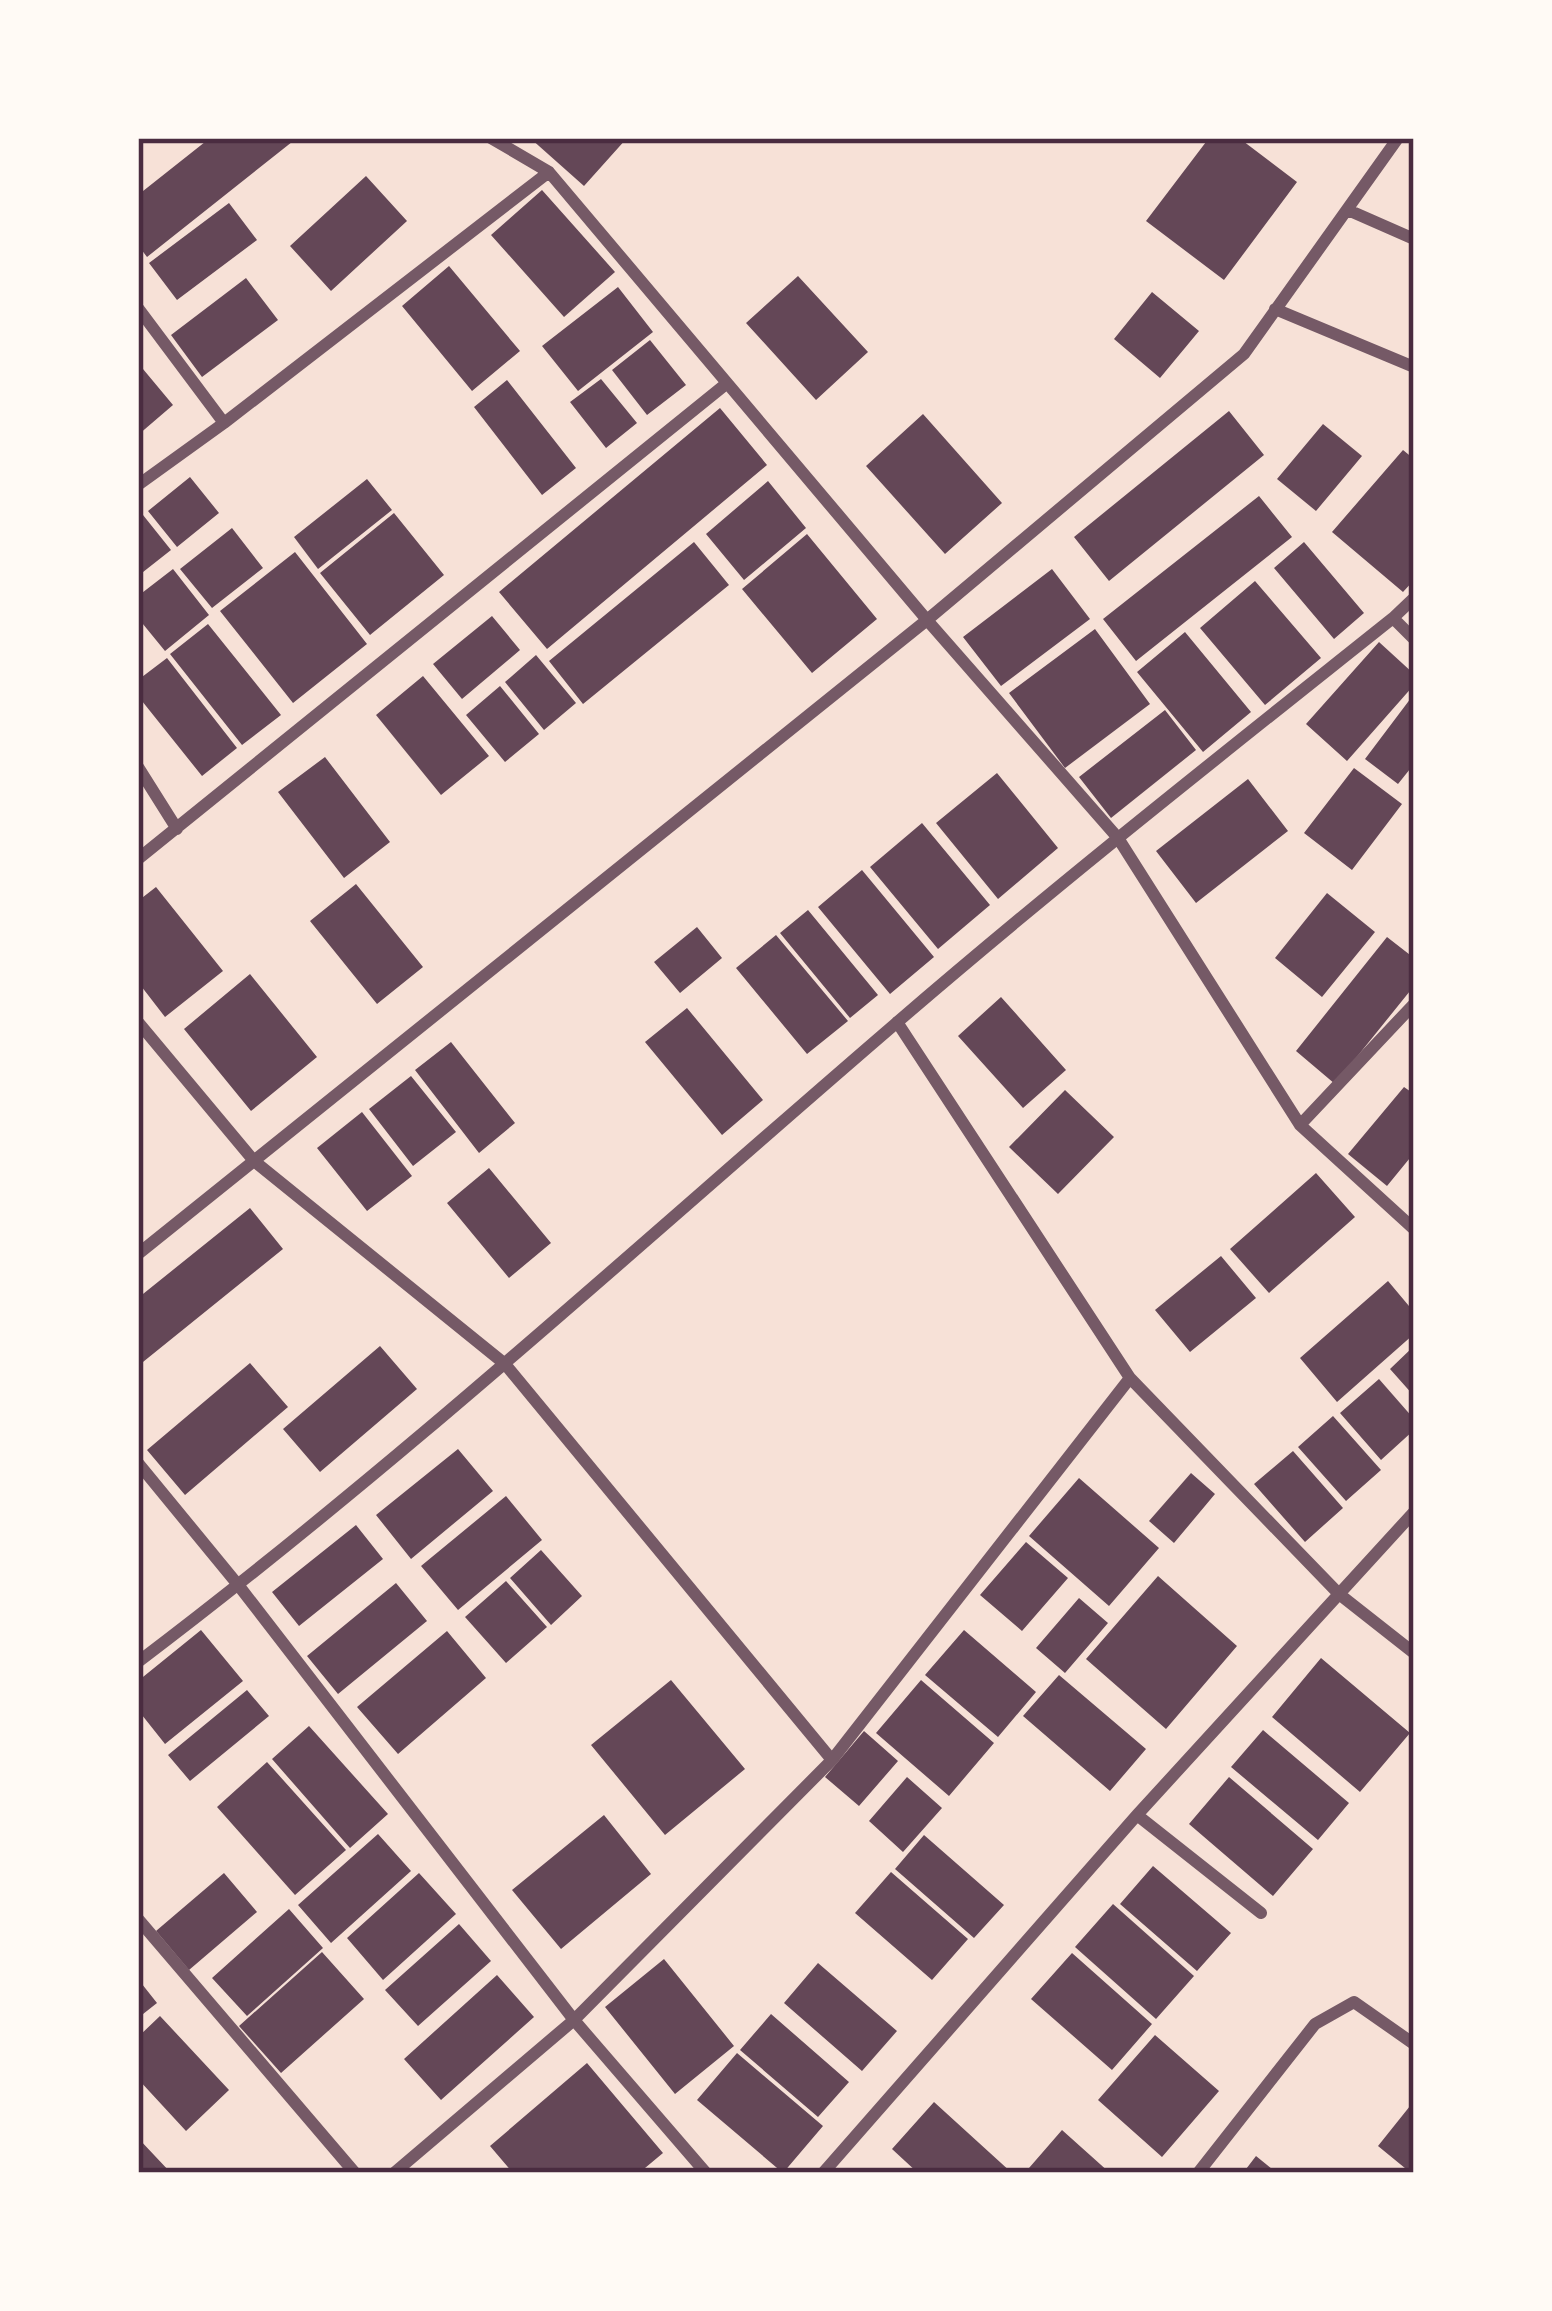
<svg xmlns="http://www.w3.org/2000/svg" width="1552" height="2311" viewBox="0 0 1552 2311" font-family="'DejaVu Sans',sans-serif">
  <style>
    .building { fill: #644757 }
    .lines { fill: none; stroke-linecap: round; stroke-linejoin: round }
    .minor { stroke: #755966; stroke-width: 12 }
    .neatline { fill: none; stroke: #4a2c40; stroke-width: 4.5 }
  </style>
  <rect width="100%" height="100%" fill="#f7e1d7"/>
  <path class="building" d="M210,138h87l-150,119 -9,-12v-50z
    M530,138h97l-43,48z
    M1209,138h30l58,44 -73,98 -78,-59z
    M366,176l41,45 -76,70 -41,-45z
    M542,190l73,82 -51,45 -73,-82z
    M229,203l28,37 -80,60 -28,-37z
    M449,266l71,85 -48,40 -70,-85z
    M798,276l70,76 -52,48 -70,-77z
    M246,278l32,42 -76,57 -31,-42z
    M618,287l35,45 -75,59 -36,-45z
    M1152,292l47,39 -39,47 -46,-39z
    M650,340l36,45 -39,30 -35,-45z
    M138,363l35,42 -35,30z
    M601,379l36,44 -31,25 -36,-46z
    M507,380l69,88 -34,27 -68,-88z
    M720,408l47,57 -220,184 -48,-57z
    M1229,411l35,44 -155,126 -35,-44z
    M923,414l79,89 -57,51 -79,-88z
    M1323,424l39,32 -46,55 -39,-32z
    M1403,450l11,9v121l-11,12 -71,-60z
    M190,477l29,36 -42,34 -29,-36z
    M367,479l25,31 -74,59 -24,-32z
    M768,481l38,47 -62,52 -38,-46z
    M1259,496l33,41 -156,124 -33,-42z
    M394,513l50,62 -74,60 -50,-62z
    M143,515l28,35 -33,26v-57z
    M232,528l31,40 -51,40 -32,-39z
    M807,534l70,85 -65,54 -70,-84z
    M694,542l35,43 -146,119 -34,-43z
    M1304,542l60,71 -30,26 -60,-71z
    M295,552l72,92 -74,59 -73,-92z
    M173,569l36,46 -44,36 -27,-33v-22z
    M1052,569l38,50 -89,67 -38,-49z
    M1255,581l66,77 -56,47 -65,-77z
    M492,616l28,34 -58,49 -29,-35z
    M208,624l73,91 -39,30 -72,-91z
    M1095,629l55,75 -85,64 -56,-75z
    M1185,632l66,80 -48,40 -66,-80z
    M1379,642l35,32v11l-67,76 -41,-37z
    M536,655l40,48 -32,27 -39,-48z
    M167,658l70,90 -35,28 -64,-80v-16z
    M423,676l66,80 -48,39 -65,-80z
    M500,686l39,48 -34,28 -39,-47z
    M1414,694v70l-16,20 -33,-25z
    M1165,710l31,40 -85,68 -32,-41z
    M325,757l65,85 -46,36 -66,-86z
    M1354,768l48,36 -50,66 -48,-37z
    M997,773l61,75 -60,51 -62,-76z
    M1248,779l40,52 -92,72 -40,-52z
    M922,823l68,82 -52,44 -68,-82z
    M862,870l72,87 -44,37 -72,-87z
    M356,884l67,83 -46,37 -67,-83z
    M156,887l67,84 -58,46 -27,-35v-81z
    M1327,893l48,39 -53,65 -47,-39z
    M808,910l70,85 -28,23 -70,-85z
    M697,927l25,31 -42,35 -26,-31z
    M776,935l72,86 -41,33 -71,-86z
    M1387,937l27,21v28l-79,98 -39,-33z
    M250,974l67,83 -66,54 -67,-82z
    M1001,997l65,73 -43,38 -65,-72z
    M687,1008l76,92 -41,35 -77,-93z
    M451,1042l64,81 -36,30 -64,-83z
    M411,1076l45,56 -43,34 -44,-57z
    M1404,1087l10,7v59l-27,33 -39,-32z
    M1065,1090l49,47 -56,57 -49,-47z
    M362,1112l50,64 -45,35 -50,-63z
    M489,1168l62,75 -42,35 -62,-75z
    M1316,1173l39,44 -86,76 -39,-44z
    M250,1208l33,41 -145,117v-68z
    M1221,1256l35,42 -66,54 -35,-42z
    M1388,1281l26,31v22l-77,68 -37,-44z
    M380,1346l37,43 -97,83 -37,-43z
    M1414,1346v50l-24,-27z
    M250,1363l38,44 -103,88 -38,-45z
    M1379,1379l35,40v11l-33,30 -41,-47z
    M1333,1416l48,54 -35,31 -48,-54z
    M458,1449l35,42 -82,68 -35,-44z
    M1293,1451l50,57 -38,34 -51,-58z
    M1191,1473l24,21 -41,49 -25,-22z
    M1079,1478l80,70 -50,58 -80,-70z
    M506,1496l36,44 -84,70 -37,-44z
    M356,1525l27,34 -84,67 -27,-34z
    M1026,1542l42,36 -46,53 -42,-36z
    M541,1550l41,46 -31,29 -41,-47z
    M1158,1576l79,70 -71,83 -80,-70z
    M506,1581l41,46 -41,36 -41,-46z
    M396,1583l31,38 -89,73 -31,-38z
    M1079,1598l29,25 -43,50 -29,-25z
    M201,1630l42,51 -78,63 -27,-34v-29z
    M964,1630l72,62 -38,45 -73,-62z
    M447,1631l39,47 -88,76 -41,-47z
    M1321,1658l89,75 -50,59 -88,-75z
    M1059,1675l87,74 -36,42 -87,-75z
    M671,1680l74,89 -80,66 -74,-90z
    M921,1680l73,63 -45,53 -73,-63z
    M247,1690l22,26 -79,65 -22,-26z
    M309,1726l79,88 -38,34 -78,-89z
    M1263,1730l86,73 -31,37 -87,-73z
    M864,1731l34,30 -39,45 -34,-29z
    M267,1762l79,88 -51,45 -78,-88z
    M907,1777l35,31 -39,44 -34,-31z
    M1229,1777l84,72 -40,47 -84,-72z
    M604,1815l47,59 -90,75 -49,-59z
    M378,1834l33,37 -80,72 -33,-38z
    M924,1835l80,70 -30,33 -79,-69z
    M1153,1866l78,67 -34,38 -77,-67z
    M891,1872l77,67 -36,41 -77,-67z
    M224,1873l33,39 -68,58 -33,-39z
    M419,1873l37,41 -73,66 -36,-42z
    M1113,1904l81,72 -38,43 -81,-72z
    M289,1909l34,39 -76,68 -35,-38z
    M459,1924l32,37 -73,65 -33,-36z
    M322,1952l42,47 -83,74 -42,-47z
    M1072,1953l80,71 -40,46 -81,-71z
    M664,1959l70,87 -59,48 -70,-87z
    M818,1963l79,68 -35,40 -78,-68z
    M497,1975l37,42 -93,83 -37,-41z
    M138,1979l19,24 -19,15z
    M771,2014l78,68 -31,35 -78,-67z
    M160,2016l69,74 -43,41 -48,-52v-42z
    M1155,2035l64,56 -57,66 -64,-57z
    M737,2053l86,73 -40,47 -86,-73z
    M587,2063l76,90 -24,20h-126l-23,-27z
    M1414,2101v72h-3l-33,-27z
    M934,2102l78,71h-94l-26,-24z
    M1062,2130l48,43h-75l-6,-5z
    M138,2138l33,35h-33z
    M1256,2156l21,17h-34z"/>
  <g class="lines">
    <path class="minor" d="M491,138l58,34 378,448 191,218 182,287 114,104
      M1348,210l66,29
      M138,308l86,115 -86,62
      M1275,309l139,58
      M224,423l325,-251
      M1414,598l-21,20 21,21
      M138,767l39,62
      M138,859l588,-475
      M138,1022l116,139 251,203 327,396 -258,260 -180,153
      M897,1022l233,356 209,216 75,59
      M1300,1125l114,-121
      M138,1254l789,-634 317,-266 154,-216
      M138,1463l101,123 335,434 132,153
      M138,1662c263,-199 506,-422 756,-637 162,-140 331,-273 499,-407
      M832,1760l298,-382
      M1137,1815l124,98
      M138,1919l217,254
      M823,2173l314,-358 277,-303
      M1198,2173l117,-149 39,-22 60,42"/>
  </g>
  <rect width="1552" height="2311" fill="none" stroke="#fffaf5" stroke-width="282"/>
  <rect x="141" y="141" width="1270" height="2029" class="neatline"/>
</svg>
